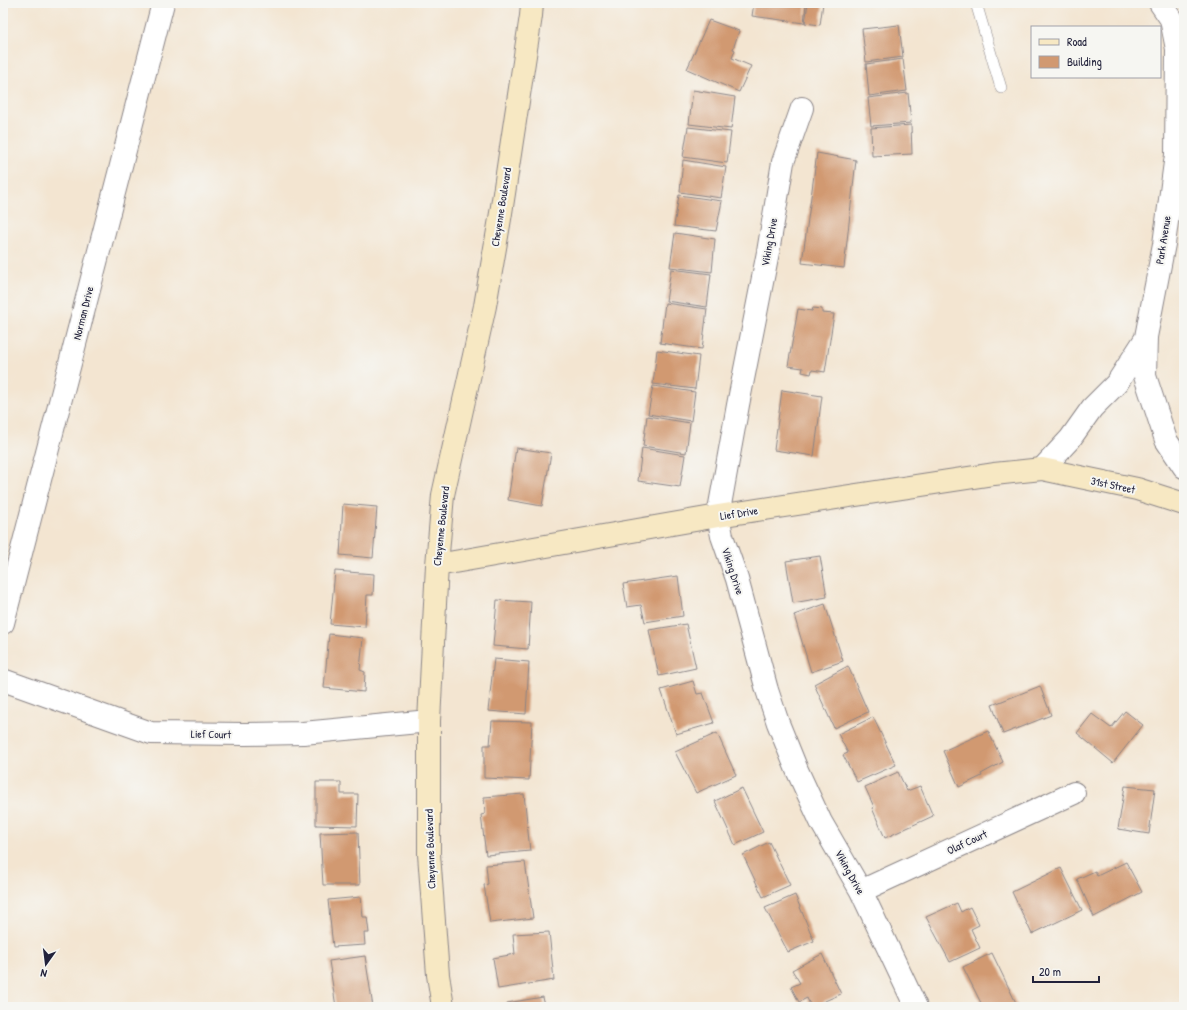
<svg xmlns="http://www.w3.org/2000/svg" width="1187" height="1010" viewBox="0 0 1187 1010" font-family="'Patrick Hand',sans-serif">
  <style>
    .building { fill: #d19971 }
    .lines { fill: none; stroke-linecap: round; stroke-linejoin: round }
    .lane-casing { stroke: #8a8486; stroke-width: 12 }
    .street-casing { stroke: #8a8486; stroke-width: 24 }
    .secondary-casing { stroke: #8a8486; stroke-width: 24 }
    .lane { stroke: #fff; stroke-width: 11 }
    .street { stroke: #fff; stroke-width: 22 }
    .secondary { stroke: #f7e8c3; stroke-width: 22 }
    .labels { text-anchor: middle; stroke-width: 4; stroke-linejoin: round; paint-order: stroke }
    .street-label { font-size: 11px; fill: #22223b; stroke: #f6f6f2 }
  </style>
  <rect width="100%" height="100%" fill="#f6f6f2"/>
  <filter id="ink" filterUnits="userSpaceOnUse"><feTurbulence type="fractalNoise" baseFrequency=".025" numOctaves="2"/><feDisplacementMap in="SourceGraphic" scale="8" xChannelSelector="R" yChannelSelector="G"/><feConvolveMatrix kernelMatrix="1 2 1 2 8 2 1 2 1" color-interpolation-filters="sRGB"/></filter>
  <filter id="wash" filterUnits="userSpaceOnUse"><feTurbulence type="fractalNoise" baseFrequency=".012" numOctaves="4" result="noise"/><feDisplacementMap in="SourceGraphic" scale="16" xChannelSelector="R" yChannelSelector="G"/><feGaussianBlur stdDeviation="0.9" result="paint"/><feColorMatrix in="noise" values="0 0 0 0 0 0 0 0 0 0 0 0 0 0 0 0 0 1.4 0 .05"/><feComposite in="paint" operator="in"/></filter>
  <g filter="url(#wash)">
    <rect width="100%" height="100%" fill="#f3e5d1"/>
    <g id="blocks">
      <path class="building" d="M754,3h41l11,1 -2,19 -52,-7z
        M808,3h15l-3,22 -15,-2z
        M709,20l30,11 -6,18 2,1 -3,8 19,8 -12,26 -52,-23z
        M899,25l4,32 -37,5 -4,-33z
        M903,59l4,32 -38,5 -3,-32z
        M693,90l42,7 -4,32 -42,-5z
        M908,93l3,30 -40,3 -3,-28z
        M911,125l1,29 -40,2 -1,-28z
        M688,127l43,5 -4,31 -44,-6z
        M817,153l39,7 -12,108 -42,-5z
        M683,160l43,7 -5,31 -41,-6z
        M679,195l43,6 -6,30 -42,-5z
        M675,233l40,6 -3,33 -42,-5z
        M671,269l40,5 -4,33 -41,-6z
        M665,303l42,6 -5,40 -42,-6z
        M813,308l9,1v4l12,1 -9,58 -13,-2 -1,4 -9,-2 1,-4 -15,-2 10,-57 14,2z
        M657,350l42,6 -4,33 -42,-5z
        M653,386l42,6 -4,29 -43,-7z
        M782,390l40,6 -8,60 -40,-6z
        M647,416l43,7 -4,30 -43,-7z
        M516,448l35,5 -9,53 -34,-6z
        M642,448l43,7 -5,32 -42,-6z
        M343,504l34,3 -4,51 -33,-3z
        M820,556l7,41 -34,6 -7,-42z
        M335,571l39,3 -1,21h-6l-2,32 -35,-3z
        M678,576l5,40 -38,6 -4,-17 -14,2 -4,-23z
        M497,600l34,2 -3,47 -35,-3z
        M825,604l18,57 -32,11 -17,-57z
        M686,624l10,44 -37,8 -10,-46z
        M329,634l34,4 -3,32 5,2 -1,20 -40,-4z
        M494,659l35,3 -3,52 -38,-3z
        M848,666l20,46 -34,16 -20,-44z
        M693,681l4,13 6,-1 11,30 -38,11 -15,-44z
        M1040,686l11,29 -48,19 -11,-29z
        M1125,711l18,14 -30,38 -36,-30 15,-19 19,14z
        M873,717l23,48 -39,17 -14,-27 5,-2 -10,-19z
        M492,721l40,1 -3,58 -45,-2v-33h6z
        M988,731l15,31 -22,12 1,2 -23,11 -16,-36z
        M717,733l19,42 -40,18 -21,-41z
        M898,772l9,19 13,-5 13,30 -48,22 -13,-30 2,-1 -9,-20z
        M316,782h25v12h17l-1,32 -41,-1z
        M1125,786l30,3 -6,45 -31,-5z
        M742,788l21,44 -28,13 -20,-44z
        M524,794l6,57 -44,4 -5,-40 4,-1 -1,-17z
        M358,832l2,53h-37l-3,-52z
        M769,842l21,43 -27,12 -20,-42z
        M525,862l8,56 -43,5 -6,-38 4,-1 -2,-19z
        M1126,862l16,30 -48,25 -17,-38 18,-8 2,5z
        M1061,868l21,42 -50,24 -20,-42z
        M795,895l19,46 -26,11 -23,-44z
        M361,897l2,20h4l2,16h-5l1,12 -32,2 -5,-47z
        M957,903l4,9 9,-5 9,18 -8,4 9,19 -30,14 -24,-45z
        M549,932l5,48 -56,9 -5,-31 22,-4 -2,-20z
        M992,953l26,54h-35l-20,-40z
        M822,954l19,40 -30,13 -4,-9 -8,4 -8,-15 9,-4 -8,-13z
        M365,956l8,51h-37l-7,-46z
        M543,997l2,10h-38v-4z"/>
    </g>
  </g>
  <g filter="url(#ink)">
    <use href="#blocks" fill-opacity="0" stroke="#8a8486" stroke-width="1"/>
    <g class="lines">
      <g class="lane-casing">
        <path id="lane" d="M976,3l25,85"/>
      </g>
      <g class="street-casing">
        <path id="street" d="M1160,3l11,16 6,30 -1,106 -12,89 -18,93 -1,39 21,64 18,27
          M802,108l-19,54 -15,90 -30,153 -20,111 4,20 15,43 30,111 11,33 19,47 24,52 40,69 55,116
          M1042,469l28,-30 22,-31 25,-25 29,-45
          M3,623l160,-620
          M3,680l148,53 94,1 58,-1 126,-12
          M861,891l213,-98"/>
      </g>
      <g class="secondary-casing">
        <path id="secondary" d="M437,565l281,-49 276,-42 48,-5 95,20 47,15
          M443,1007l-5,-32 -9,-121v-133l8,-156 6,-70 42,-189 16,-93 30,-197 1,-13"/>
      </g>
      <use href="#lane" class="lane"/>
      <use href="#street" class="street"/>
      <use href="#secondary" class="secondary"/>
    </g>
  </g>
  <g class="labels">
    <g class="street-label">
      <text transform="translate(501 207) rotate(-81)" y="4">Cheyenne Boulevard</text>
      <text transform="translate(1163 240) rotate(-81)" y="4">Park Avenue</text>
      <text transform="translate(769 242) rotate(-80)" y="4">Viking Drive</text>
      <text transform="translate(83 313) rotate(-76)" y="4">Norman Drive</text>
      <text transform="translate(1113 485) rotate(12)" y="4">31st Street</text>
      <text transform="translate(739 513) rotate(-9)" y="4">Lief Drive</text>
      <text transform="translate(441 526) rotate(-84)" y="4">Cheyenne Boulevard</text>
      <text transform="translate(733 571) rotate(72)" y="4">Viking Drive</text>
      <text transform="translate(211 734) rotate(1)" y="4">Lief Court</text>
      <text transform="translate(967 842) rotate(-25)" y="4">Olaf Court</text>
      <text transform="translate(430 849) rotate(-92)" y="4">Cheyenne Boulevard</text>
      <text transform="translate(850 872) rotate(61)" y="4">Viking Drive</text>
    </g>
  </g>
  <rect width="1187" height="1010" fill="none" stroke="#f6f6f2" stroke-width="16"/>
  <rect x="1031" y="26" width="130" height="52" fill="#f6f6f2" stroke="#a1a1a9"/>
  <rect x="1039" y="39" width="20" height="6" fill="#f7e8c3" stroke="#a1a1a9"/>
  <text x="1067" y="46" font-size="12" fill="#22223b">Road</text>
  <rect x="1039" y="56" width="20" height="12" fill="#d19971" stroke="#a1a1a9"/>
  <text x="1067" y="66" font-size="12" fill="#22223b">Building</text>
  <g transform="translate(46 964) rotate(194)" stroke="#f6f6f2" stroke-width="3" paint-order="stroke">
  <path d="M0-3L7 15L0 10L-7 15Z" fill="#22223b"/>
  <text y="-6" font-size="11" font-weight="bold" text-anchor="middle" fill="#22223b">N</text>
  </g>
  <path d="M1033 976v6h66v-6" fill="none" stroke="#22223b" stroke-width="2"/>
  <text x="1039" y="976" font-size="12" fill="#22223b" stroke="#f6f6f2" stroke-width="3" paint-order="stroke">20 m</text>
</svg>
